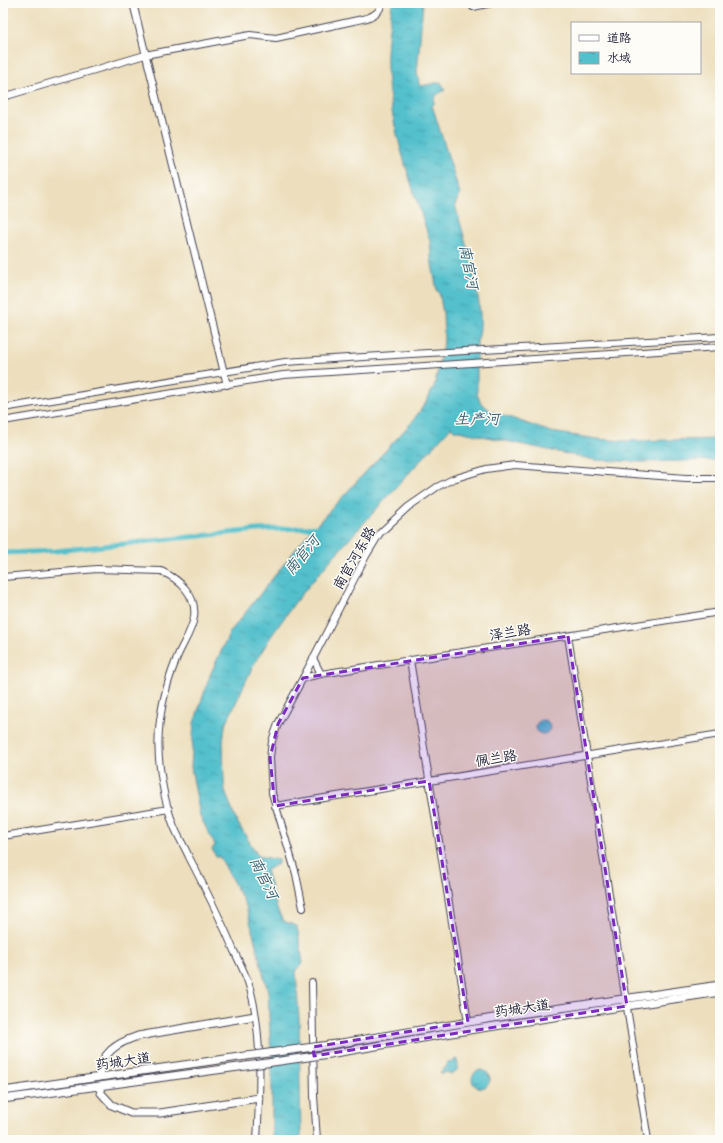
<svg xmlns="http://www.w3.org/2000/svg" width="723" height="1143" viewBox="0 0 723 1143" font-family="Dekko,'LXGW WenKai TC',sans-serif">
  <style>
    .water { fill: url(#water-ripples); stroke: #3a7184 }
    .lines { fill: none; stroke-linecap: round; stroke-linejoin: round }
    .canal { stroke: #53c0cc; stroke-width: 5 }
    .minor-casing { stroke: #403e4e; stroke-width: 8 }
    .major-casing { stroke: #403e4e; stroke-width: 9 }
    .minor { stroke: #fff; stroke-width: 6 }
    .major { stroke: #fff; stroke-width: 7 }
    .major-bridge-casing { stroke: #403e4e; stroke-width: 9; stroke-linecap: butt }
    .major-bridge { stroke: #fff; stroke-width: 7 }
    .marked { fill: #7b2cbf; fill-opacity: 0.2; stroke: #7b2cbf; stroke-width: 3; stroke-dasharray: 8 5; stroke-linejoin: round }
    .labels { text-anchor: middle; stroke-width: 3; stroke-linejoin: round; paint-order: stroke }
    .street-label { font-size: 14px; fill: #22223b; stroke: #fdfcf7 }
    .water-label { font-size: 15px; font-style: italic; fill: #366175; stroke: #fdfcf7 }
  </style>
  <defs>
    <pattern id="water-ripples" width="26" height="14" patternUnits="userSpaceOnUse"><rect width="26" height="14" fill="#53c0cc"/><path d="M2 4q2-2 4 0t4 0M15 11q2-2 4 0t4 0" fill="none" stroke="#449ca7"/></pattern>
  </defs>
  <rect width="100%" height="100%" fill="#fdfcf7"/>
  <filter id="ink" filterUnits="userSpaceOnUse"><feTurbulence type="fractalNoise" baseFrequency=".025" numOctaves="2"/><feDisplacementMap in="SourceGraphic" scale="8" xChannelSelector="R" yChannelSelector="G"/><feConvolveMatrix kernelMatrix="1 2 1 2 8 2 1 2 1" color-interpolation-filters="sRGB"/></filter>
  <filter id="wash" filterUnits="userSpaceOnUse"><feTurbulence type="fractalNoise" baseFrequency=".012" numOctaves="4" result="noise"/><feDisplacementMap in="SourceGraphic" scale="16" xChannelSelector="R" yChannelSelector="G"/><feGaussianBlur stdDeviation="0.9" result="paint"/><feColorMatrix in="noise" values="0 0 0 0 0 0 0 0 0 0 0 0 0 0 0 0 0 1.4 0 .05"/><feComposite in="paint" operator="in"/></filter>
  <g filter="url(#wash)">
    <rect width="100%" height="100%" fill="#eddfbd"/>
    <path class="water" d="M392,3h31l-6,71 1,2 1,8 2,2 20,-4 4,8c-7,4 -11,5 -11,14l-2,1 28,89 -5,11c9,32 34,108 22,137v51l3,9 11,9 60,21 46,7 27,2 96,-2v21l-77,2 -48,-2 -141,-30 -3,-3 -117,129 -38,45 -26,37 -17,28 -28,60 -2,15 1,39 1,11 11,29 22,36 20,4v4l-12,6 11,39 6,12 14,5 6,37 -7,7 3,49 2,121h-29v-61l-4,-87 -22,-86 -26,-49h-4l-4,-8 3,-4 -15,-29 -9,-49 3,-44 16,-48 20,-43 77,-97 105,-113 15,-21 8,-17 9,-44 -1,-27 -4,-21 -2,-1 -6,-32 -1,-18c-18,-57 -41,-114 -43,-174 -1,-20 3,-44 5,-64z
      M536 727a7 7 0 1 1 14 0a7 7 0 1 1-14 0Z
      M455,1059h2l1,6 -1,5 -6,4 -4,-2 -6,2 -1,-2 6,-5 2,-5 4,1z
      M472 1079a9 9 0 1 1 18 0a9 9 0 1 1-18 0Z"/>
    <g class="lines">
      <path class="canal" d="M3,553l52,-2 202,-21 64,-3"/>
    </g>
  </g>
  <g filter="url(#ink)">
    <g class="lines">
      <g class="minor-casing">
        <path id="minor" d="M133,3l94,382
          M473,7l19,-4
          M3,97l142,-42 105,-20 26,3 91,-20c7,-3 14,-6 14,-15
          M3,408l282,-46 126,-8 309,-17
          M3,421l280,-46 437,-28
          M3,577l94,-8 64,2c18,8 36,24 33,46 -2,15 -13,29 -18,43 -13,33 -21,72 -16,108 2,17 6,37 12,53 4,13 12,24 17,36 16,31 32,62 45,94 5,10 10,20 14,31 15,45 12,110 9,158
          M568,636l80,504
          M313,658l8,16
          M410,660l58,362
          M303,678l18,-4 399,-62
          M275,806l445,-72
          M3,836l166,-27
          M303,908l-7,-34 -24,-81 -2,-35 2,-17 6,-17 25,-46 63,-122 14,-23 28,-26 29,-20 16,-8 33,-10 29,-4 171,13h34
          M312,983l2,113 3,44"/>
      </g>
      <g class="major-casing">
        <path id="major" d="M329,1045l183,-30 208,-30
          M329,1054l146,-25 245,-37
          M99,1077c1,-24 18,-34 39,-41l117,-20
          M99,1086l2,7 11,12 19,8h29l99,-15
          M3,1091l243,-35
          M3,1099l243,-33"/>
      </g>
      <use href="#minor" class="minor"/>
      <use href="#major" class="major"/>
      <g class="major-bridge-casing">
        <path id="major-bridge" d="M246,1056l83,-11
          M246,1066l83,-12"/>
      </g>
      <use href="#major-bridge" class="major-bridge"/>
    </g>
  </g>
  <path class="marked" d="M568,636l59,370 -313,50 -1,-9 155,-25 -39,-241 -154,25 -5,-48 8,-34 25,-46z"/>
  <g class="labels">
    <g class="street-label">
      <text transform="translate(354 558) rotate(-60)" y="5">南官河东路</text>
      <text transform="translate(510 632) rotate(-9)" y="5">泽兰路</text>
      <text transform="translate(496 758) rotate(-9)" y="5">佩兰路</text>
      <text transform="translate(522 1008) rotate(-8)" y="5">药城大道</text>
      <text transform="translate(123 1061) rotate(-8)" y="5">药城大道</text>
    </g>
    <g class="water-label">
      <text transform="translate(469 267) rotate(79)" y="5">南官河</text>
      <text x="477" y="424">生产河</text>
      <text transform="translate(302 555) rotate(-50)" y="5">南官河</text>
      <text transform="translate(264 878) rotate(64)" y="5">南官河</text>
    </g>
  </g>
  <rect width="723" height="1143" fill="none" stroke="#fdfcf7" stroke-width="16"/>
  <rect x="571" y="22" width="130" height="52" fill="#fdfcf7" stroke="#a5a5ac"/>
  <rect x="579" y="35" width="20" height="6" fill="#ffffff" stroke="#a5a5ac"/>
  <text x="607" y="42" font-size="12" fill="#22223b">道路</text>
  <rect x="579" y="52" width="20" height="12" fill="url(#water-ripples)" stroke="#a5a5ac"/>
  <text x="607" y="62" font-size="12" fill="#22223b">水域</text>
</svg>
